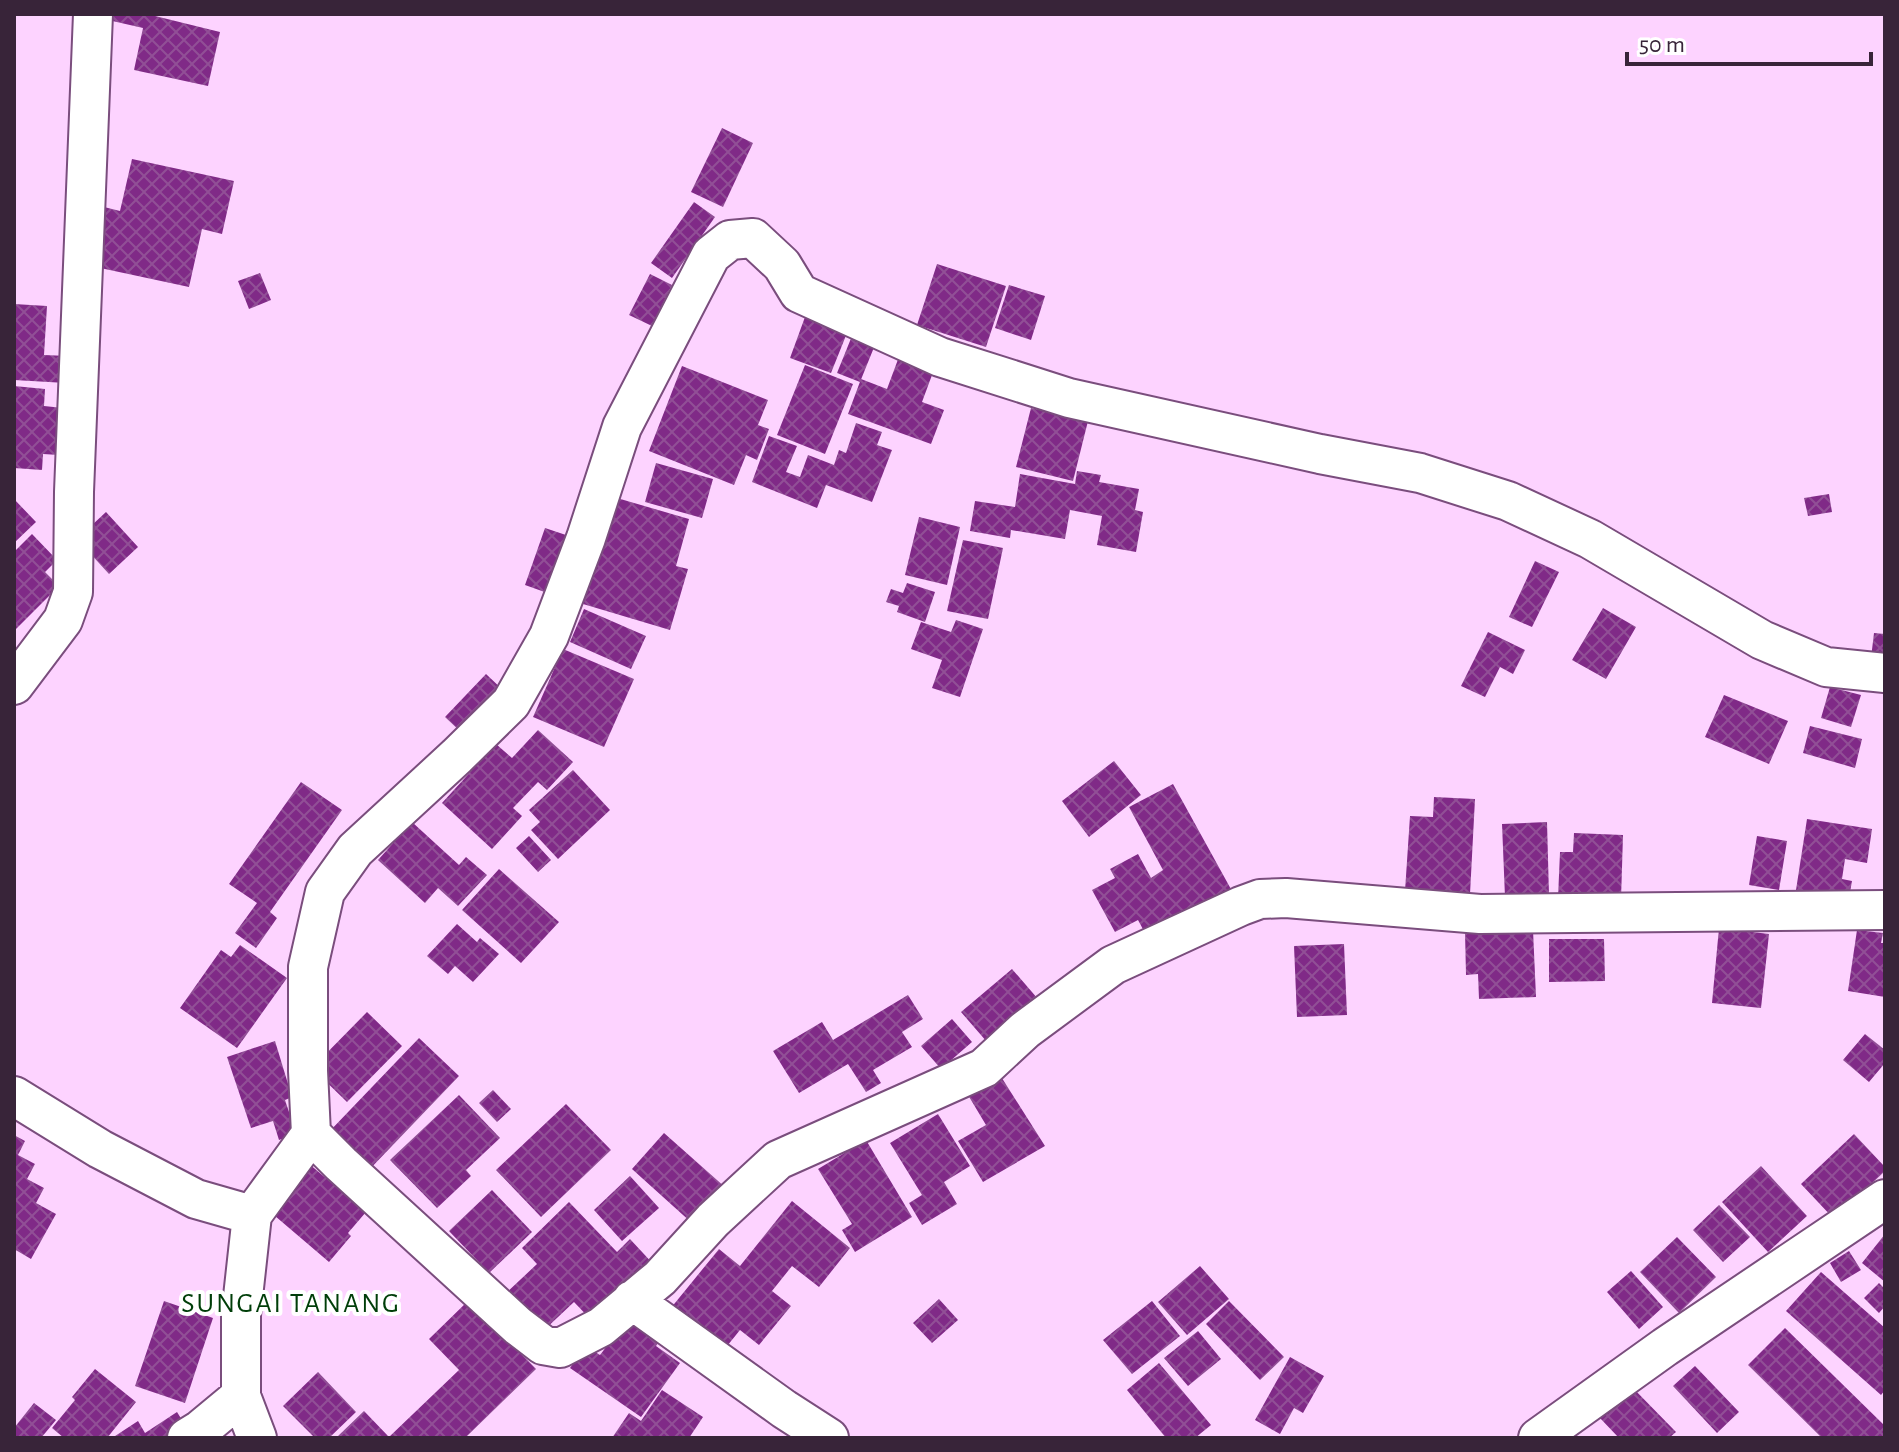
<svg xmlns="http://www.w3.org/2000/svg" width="1899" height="1452" viewBox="0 0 1899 1452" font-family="'Alegreya Sans',sans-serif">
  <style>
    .building { fill: url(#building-cross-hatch) }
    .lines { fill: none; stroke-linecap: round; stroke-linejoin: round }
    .street-casing { stroke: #7a4d7d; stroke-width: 42 }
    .street { stroke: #fff; stroke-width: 38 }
    .labels { text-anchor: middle; stroke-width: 8; stroke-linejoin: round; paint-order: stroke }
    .quarter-label { font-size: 28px; letter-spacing: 2px; fill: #003e09; stroke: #fff }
  </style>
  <defs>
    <pattern id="building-cross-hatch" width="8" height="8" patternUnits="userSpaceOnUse" patternTransform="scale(2)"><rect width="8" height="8" fill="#802a87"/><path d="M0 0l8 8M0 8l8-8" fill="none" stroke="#914f96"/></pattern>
  </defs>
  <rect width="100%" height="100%" fill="#fdd3ff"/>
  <path class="building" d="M109,14h38l73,18 -12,54 -74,-16 9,-42 -35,-8z
    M722,128l31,15 -30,64 -32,-15z
    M132,159l102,22 -12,53 -20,-5 -13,58 -98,-21 13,-59 16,4z
    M694,202l21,15 -43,61 -21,-15z
    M937,264l69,22 -20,61 -69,-22z
    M260,273l11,27 -22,9 -11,-28z
    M650,274l22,11 -20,41 -23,-11z
    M1009,285l36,11 -14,44 -36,-12z
    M14,304l33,2 -3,49 24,1 -2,27 -52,-3z
    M805,317l42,16 -16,40 -41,-15z
    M854,331l23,9 -17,42 -23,-9z
    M900,354l35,13 -13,35 22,8 -13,34 -83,-30 13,-35 26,10z
    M805,365l48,19 -28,70 -48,-19z
    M682,366l86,34 -10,25 11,4 -12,31 -11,-5 -12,30 -85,-34z
    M14,386l31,3 -1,17 19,2 -4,47 -16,-1 -1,16 -28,-2z
    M1031,408l57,13 -15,60 -57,-14z
    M856,423l26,9 -5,13 15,5 -20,52 -46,-17 -9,23 -65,-26 17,-46 28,10 -11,26 14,5 8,-22 26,10 5,-15 7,3z
    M656,463l57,16 -11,39 -57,-16z
    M1077,471l24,4 -2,7 40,7 -4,21 8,2 -7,40 -39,-7 5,-29 -32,-6 -5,29 -54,-9 -1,8 -40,-7 5,-30 40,6 5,-33 55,10z
    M1829,494l3,18 -24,4 -4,-18z
    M617,498l72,21 -13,47 12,3 -18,61 -87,-26z
    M14,499l22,23 -22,21z
    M106,512l32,35 -29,27 -32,-35z
    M919,517l41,10 -13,58 -42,-10z
    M545,528l27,9 -19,58 -28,-10z
    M32,534l25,26 -12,12 14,14 -45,45v-79z
    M963,540l40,8 -15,71 -41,-8z
    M1535,561l24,11 -27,55 -23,-10z
    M907,583l28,9 -10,30 -28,-10 2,-6 -13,-4 5,-13 12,4z
    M1603,608l33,19 -30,52 -34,-19z
    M584,609l62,27 -15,33 -61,-27z
    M956,620l27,9 -23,68 -28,-9 10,-28 -31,-11 10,-27 30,10z
    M1488,632l37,18 -12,24 -13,-7 -15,30 -24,-11z
    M1874,633l11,1v26l-14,-2z
    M563,649l71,30 -30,68 -71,-30z
    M486,674l18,17 -41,43 -18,-17z
    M1830,687l31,8 -10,32 -30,-9z
    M1724,695l64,26 -19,43 -64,-27z
    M1810,726l52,13 -7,29 -52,-15z
    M538,730l35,32 -26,28 -9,-8 -25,26 9,8 -30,33 -50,-46 54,-59 16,14z
    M1114,761l27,34 -52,42 -27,-36z
    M573,770l37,40 -52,49 -27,-29 9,-8 -11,-12z
    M301,782l41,28 -72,102 7,6 -21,30 -21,-15 22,-30 -28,-19z
    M1173,784l59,107 -87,42 -7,-13 -23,12 -23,-42 23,-12 -5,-9 28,-15 13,24 12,-8 -34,-63z
    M1434,797l41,2 -5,95 -65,-3 5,-75 23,1z
    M1807,819l65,10 -5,34 -22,-4 -3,20 10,2 -3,17 -53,-8z
    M412,822l47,43 7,-8 21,18 -29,31 -20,-18 -13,15 -47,-43z
    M1547,822l2,73 -44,2 -3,-73z
    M1574,833l49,2 -2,65 -63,-2 2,-46h13z
    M529,836l22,24 -13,12 -22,-24z
    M1757,836l30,5 -8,49 -30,-5z
    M499,869l60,53 -38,41 -59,-53z
    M457,924l20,18 3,-4 19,16 -26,28 -18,-16 -7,8 -21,-18z
    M1719,928l50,6 -8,74 -49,-5z
    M1533,930l3,67 -57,2 -1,-25 -12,1 -1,-43z
    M1857,930l26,3 -2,10h4v54l-37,-6z
    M1549,939h55l1,42 -56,1z
    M1344,944l3,71 -50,2 -3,-71z
    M240,945l47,33 -50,70 -57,-40 41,-58 10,7z
    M1012,969l26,30 -51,43 -26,-30z
    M908,995l15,24 -21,13 10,15 -39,23 8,13 -15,9 -18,-28 -49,29 -26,-42 49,-29 11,18z
    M367,1012l35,34 -55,56 -35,-34z
    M952,1019l20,23 -31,27 -20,-23z
    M1865,1034l20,16v13l-16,19 -26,-22z
    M419,1038l40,38 -92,96 -40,-38z
    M275,1041l17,56 -7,3 5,15 5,-2 6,19 -22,8 -6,-19 -22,7 -24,-71z
    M1000,1075l45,71 -62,36 -25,-41 28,-16 -18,-30z
    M493,1090l18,19 -14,13 -18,-19z
    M459,1095l41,43 -34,32 5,6 -34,32 -47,-48z
    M566,1104l45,46 -70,67 -45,-47z
    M938,1114l32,52 -26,16 13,22 -35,21 -13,-22 13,-8 -32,-52z
    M664,1133l62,55 -33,36 -61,-55z
    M1854,1134l31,33v4l-51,48 -33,-35z
    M14,1135l11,6 -7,14 17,9 -8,15 17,9 -8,15 20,11 -25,45 -17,-10z
    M866,1140l46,77 -57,35 -13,-22 10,-6 -34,-55z
    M308,1163l58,49 -18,21 3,3 -22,26 -61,-52z
    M1761,1166l46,50 -39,36 -46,-50z
    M630,1176l29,32 -37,33 -28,-31z
    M492,1190l40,42 -43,41 -40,-42z
    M792,1201l58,47 -31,39 -27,-21 -20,25 19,15 -32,39 -19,-15 -21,26 -53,-42 53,-65 21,17z
    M569,1202l48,50 13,-13 26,28 -60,58 -22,-23 -33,31 -37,-38 33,-31 -15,-16z
    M1719,1205l31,32 -27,25 -30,-32z
    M1885,1234v48l-23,-19z
    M1677,1237l39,40 -37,36 -39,-41z
    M1849,1251l12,19 -20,12 -11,-19z
    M1200,1266l29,33 -42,36 -29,-33z
    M1631,1271l32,36 -24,22 -32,-37z
    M1821,1272l64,56v62l-4,5 -95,-84z
    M1879,1283l6,6v17l-6,7 -15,-15z
    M939,1299l19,21 -26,23 -19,-20z
    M469,1300l67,69 -71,69h-129l28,-27 25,26 70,-67 -30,-31z
    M164,1301l49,17 -28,85 -50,-17z
    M1152,1301l28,35 -48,38 -29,-34z
    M1229,1301l55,56 -24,23 -54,-56z
    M635,1309l31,23 -10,14 24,17 -39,54 -71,-49 16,-22 14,9z
    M1785,1328l100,98v12h-63l-74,-73z
    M1198,1331l23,28 -33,27 -24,-28z
    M1290,1357l34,19 -21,37 -9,-5 -14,26 -25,-14z
    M1159,1363l52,62 -16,13h-29l-39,-48z
    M1695,1366l44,46 -22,21 -44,-47z
    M95,1369l41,33 -29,36h-43l-12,-10 23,-28 -3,-3z
    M318,1372l38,40 -27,26h-14l-32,-32z
    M1631,1386l45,46 -7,6h-50l-20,-21z
    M662,1390l41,27 -14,21h-77l17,-25 12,8z
    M34,1403l22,17 -15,18h-27v-10z
    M177,1412l13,21 -8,5h-70l26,-17 7,12z"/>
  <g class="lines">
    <g class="street-casing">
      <path id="street" d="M14,685l49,-65 10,-28 1,-100 19,-478
        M14,1096l86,53 96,50 56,16 -11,100v81l16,42
        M311,1134l30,30 177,162 25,19 17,3 41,-21 59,-49 53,-58 65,-60 206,-92 41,-38 88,-65 128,-59 19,-7 26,-1 194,16 405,-4
        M252,1215l59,-81 -3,-63v-104l17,-75 30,-42 102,-94 54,-53 38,-67 37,-98 36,-111 89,-172 19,-15 23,-2 29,27 17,28 141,64 129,41 251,56 100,19 88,28 82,38 172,101 64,27 59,6
        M632,1300l152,109 45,29
        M187,1438l13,-8 41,-34
        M1538,1438l127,-91 220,-148"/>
    </g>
    <use href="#street" class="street"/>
  </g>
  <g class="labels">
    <g class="quarter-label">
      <text x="291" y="1312">SUNGAI TANANG</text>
    </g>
  </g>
  <rect width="1899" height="1452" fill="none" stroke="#382439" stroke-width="32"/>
  <path d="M1627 52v12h244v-12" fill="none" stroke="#382439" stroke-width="4"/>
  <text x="1639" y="52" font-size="24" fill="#382439" stroke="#ffffff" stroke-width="6" paint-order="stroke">50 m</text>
</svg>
